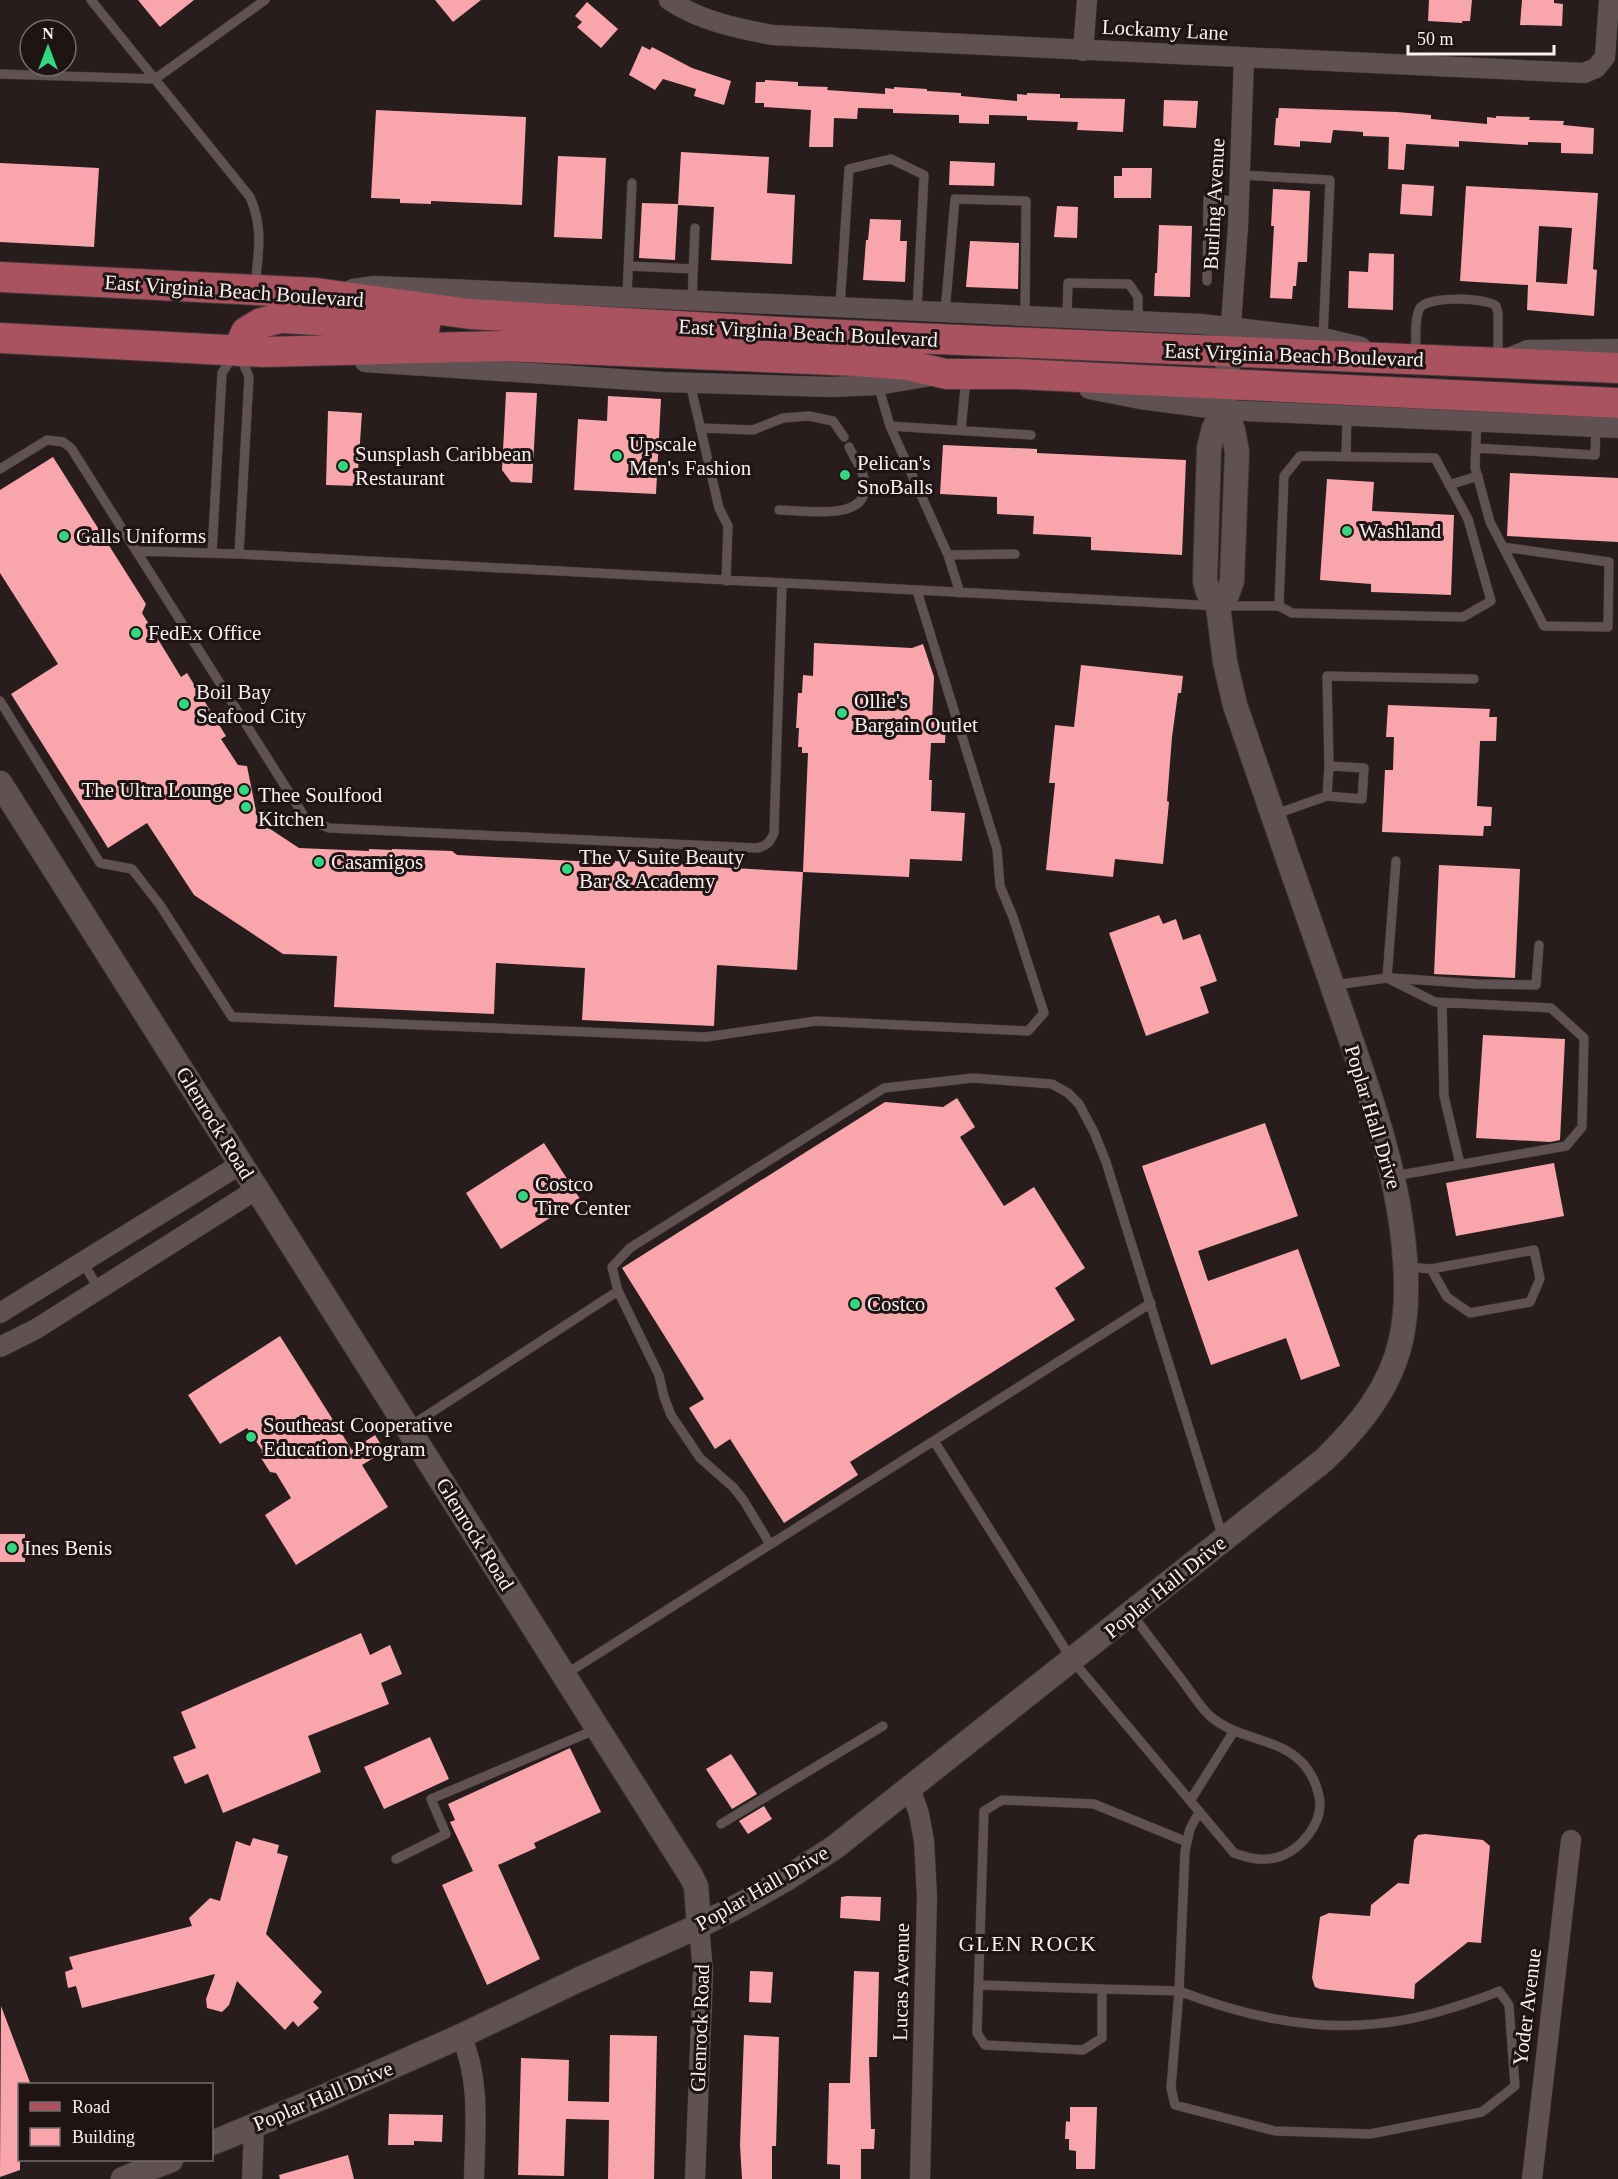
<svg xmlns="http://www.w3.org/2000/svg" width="1618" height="2179" viewBox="0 0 1618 2179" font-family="Georgia,serif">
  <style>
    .building { fill: #f8a6ac; fill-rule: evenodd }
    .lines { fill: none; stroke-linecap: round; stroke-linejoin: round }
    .service-casing { stroke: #403636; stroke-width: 10 }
    .minor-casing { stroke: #403636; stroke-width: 21 }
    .tertiary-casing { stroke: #403636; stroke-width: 26 }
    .primary-casing { stroke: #403636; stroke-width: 32 }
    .service { stroke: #605253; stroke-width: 9 }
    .minor { stroke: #605253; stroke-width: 20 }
    .tertiary { stroke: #605253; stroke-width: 24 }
    .primary { stroke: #aa5360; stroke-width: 30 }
    .poi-dot { fill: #31d882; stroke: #1f1314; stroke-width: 2 }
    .labels { text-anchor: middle; stroke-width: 6; stroke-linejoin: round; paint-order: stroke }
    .street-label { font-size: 21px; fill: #faf2f2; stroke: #1f1314 }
    .poi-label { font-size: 21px; fill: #faf2f2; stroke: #1f1314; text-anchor: start }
    .neighbourhood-label { font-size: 22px; letter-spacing: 1.5px; fill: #faf2f2; stroke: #1f1314 }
  </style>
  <rect width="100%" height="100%" fill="#281c1d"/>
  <path class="building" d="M138,0h56l-34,27z
    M435,0h46l-28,22z
    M1429,0h43l-2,21h-8v2l-34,-2z
    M1522,0h32v3l9,1 -1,22 -42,-1z
    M587,2l31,27 -17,19 -24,-21 5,-5 -7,-6z
    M642,46l8,4 2,-3 40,21 39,13 -7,24 -30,-9 2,-7 -33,-10 -8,11 -26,-15z
    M765,80l33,2v4l30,1 -1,3 58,4v-6l9,1v-2l33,2v2l34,2v3l56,5v-7l10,1v-2l33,1v4l65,1 -2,33 -46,-2 1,-8 -51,-2v-4l-38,-1v9l-30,-1v-8l-66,-2v-4l-35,-1 -1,11 -23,-1 -1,29h-24l2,-37 -47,-3v-4h-9l1,-21h9z
    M1164,100l34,1 -2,27 -33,-2z
    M1279,108l118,4 34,3v4l56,5v-7l9,1v-2l34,1 -1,3 35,1 -1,4 31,3 -1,26 -32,-1v-10l-33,-1v3l-69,-4v6l-53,-3 -2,26 -16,-1 1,-32 -26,-1v-4l-30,-2 -2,13 -31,-2v6l-26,-2 2,-27h2z
    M376,110l150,7 -4,88 -91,-4v3l-31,-1v-4l-29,-1z
    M681,152l88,5 -2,36 28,2 -3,69 -81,-4 3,-53 -36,-2 -3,55 -36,-2 3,-55 36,1z
    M558,156l48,2 -4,81 -48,-2z
    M950,161l45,2 -1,23 -45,-1z
    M0,163l99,5 -5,79 -94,-5z
    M1122,168h30l-1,30h-37v-22h8z
    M1402,184l32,2 -2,30 -32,-2z
    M1466,186l132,7 -5,76 4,1 -3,46 -67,-6 1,-25 -68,-4zM1539,226l33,2 -5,56 -31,-2z
    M1273,189l37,2 -3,71h-9l-2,24h-3l-1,13 -22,-1 4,-72h-3z
    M1057,206l21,1 -1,31 -23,-1z
    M870,219l31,1 -1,21h7l-2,41 -42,-2 3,-40h2z
    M1159,225l33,1 -2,71 -36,-1 1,-23h2z
    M970,241l49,2 -1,46 -52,-2z
    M1369,253l25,1 -1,56 -45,-2 1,-37 19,1z
    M506,392l31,1 -5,90 -21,-1 -9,-12z
    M608,396l53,3 -5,95 -82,-4 4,-71 29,2z
    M328,411l34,2 -5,73 -31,-1z
    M943,445l94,4v4l149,7 -4,95 -91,-5v-13l-58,-3 1,-18 -37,-2v-17l-57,-3z
    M53,457l93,147 -4,9 39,64 6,-4 39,63 -5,3 17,26 9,1 11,55 41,27 70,3v-2l23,1v-1l60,2 5,4 158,8v-2l23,1v-2l37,2v2h22l1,2 105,6 5,-119h-6v-6h-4l1,-19h-3l2,-35h4l1,-18 10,1 1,-33 98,5 11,-4 11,33 -2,44h14l-1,22h-14l-2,37h3l-1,31 34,2 -3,48 -52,-2 -1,18 -106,-5 -6,98 -80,-5 -3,61 -132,-6 3,-52 -89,-5 -2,51 -160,-7 3,-51 -54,-2 -89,-59 -47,-72 -39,25 -97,-154 47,-30 -58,-91v-83z
    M1510,473l108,5v64l-111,-6z
    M1327,479l47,3 -2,29 82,4 -3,80 -80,-3v-8l-51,-4z
    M1081,665l102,11 -2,17h-3l-6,44 -5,64 2,1 -6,62 -48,-5 -2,18 -67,-7 9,-87h-6l6,-58 19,2z
    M1388,705l102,4 -1,8h8l-1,24h-16l-3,65 15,1 -1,19h-7l-1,10 -101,-4 3,-62h8l1,-33h-8z
    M1439,865l81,4 -5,109 -81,-4z
    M1159,915l4,9 13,-5 7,21 17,-6 17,47 -17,6 9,26 -63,23 -37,-103z
    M1483,1035l82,4 -5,101 -10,2 -74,-4z
    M957,1098l18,29 -15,10 44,69 30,-19 51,81 -30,20 20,32 -225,142 8,13 -74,48 -54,-84 -15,10 -26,-41 15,-9 -82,-131 263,-166 58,5z
    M1265,1123l33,93 -100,35 10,30 90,-32 42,117 -39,14 -15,-42 -75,27 -69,-199z
    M544,1143l36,56 -79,50 -35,-56z
    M1554,1163l10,53 -108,20 -10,-53z
    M280,1336l72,114 23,-15 10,16 -23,14 26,42 -92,58 -31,-50 26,-17 -15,-25 -6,-1 -9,-14 1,-8 -15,-22 -27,16 -32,-49z
    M0,1534h25v28h-25z
    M361,1633l9,22 20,-10 12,29 -21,9 8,21 -81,32 13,36 -98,41 -15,-39 -23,10 -12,-27 23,-9 -15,-36z
    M430,1737l19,42 -65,30 -20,-42z
    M570,1748l31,64 -67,31 2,5 -38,17 42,94 -53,26 -45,-100 31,-14 -23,-49 5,-2 -7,-16z
    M731,1754l26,40 -25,15 -26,-40z
    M764,1806l8,13 -24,15 -9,-13z
    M1425,1834l58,6 7,6 -9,97 -13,-1 -53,42 -1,15 -94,-10 -5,-2 -3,-9 8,-61 9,-4 41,3 1,-11 27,-22 11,1 5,-44 4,-5z
    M253,1838l26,7 -2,8 11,3 -22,78 56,58 -9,10 6,6 -21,19 -5,-6 -8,9 -48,-49 -8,24 -7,7 -15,-4 -1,-9 9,-25 -133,34 -6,-22 -8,2 -3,-16 8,-3 -4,-12 123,-31 -3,-8 21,-20 10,3 16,-60 14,5z
    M847,1896l34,1 -1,24 -40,-3 1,-21z
    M750,1971l23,1 -2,31 -22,-1z
    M854,1971l25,1 -2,85h-8l2,72h4l-1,20h-13v30h-21v-14l-13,-1 2,-81h21z
    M1,2006l30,79h-11v85l-20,7z
    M610,2035l47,1 -3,143h-46l1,-59 -43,-1 -2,57 -46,-1 3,-117 48,2 -1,41 41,1z
    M744,2035l35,2 -3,109h-4v33h-30l-2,-34z
    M1070,2107h27l-2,62h-19v-18l-7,-1v-11h-4l1,-18 4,1z
    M389,2114l54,1 -1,27 -28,-1v4h-26z
    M348,2155l6,24h-74l-1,-4z"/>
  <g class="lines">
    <g class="service-casing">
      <path id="service" d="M91,0l159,197c14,32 8,57 5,90
        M0,74l155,5
        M155,79l110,-79
        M1240,175l90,5 -7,158
        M628,266l65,3
        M1207,281l1,-83 31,4
        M627,296l5,-113
        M692,300l3,-72
        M840,307l9,-138 42,-10 33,16 -7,136
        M945,312l10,-113 71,2 -1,116
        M1067,318l1,-35 61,1 9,13v24
        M1416,355c0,-11 -2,-38 4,-47 7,-12 66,-11 76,-2l2,7v46
        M690,383l29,125 9,18 -2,55
        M878,385l12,41 58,129 67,-1
        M1477,419l-2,48 15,55 54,104 64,1 1,-65 -106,-15
        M890,426l141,9
        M700,428l53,2 30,-12 26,-2 24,5 11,16
        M961,430l5,-52
        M1476,448l119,7 1,-28
        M1346,457l1,-42
        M0,469l47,-29 16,2 8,6 233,368 7,5 18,7 428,20c10,-2 13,-6 17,-15l8,-249
        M1449,485l29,-9
        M779,510c23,0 86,12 86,-23 1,-13 -11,-29 -16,-40
        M136,551l103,3 979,52h61l13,7 171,4 28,-16 -23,-82 -33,-61 -135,-2 -16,20 -5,130
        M212,553l10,-180 12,-18
        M239,554l10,-177 -9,-21
        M948,555l12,38
        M0,701l100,162 32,6 28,36 72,112 474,20 110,-16 212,10 16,-18 -31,-96 -13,-31 -3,-37 -80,-258
        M1327,796l2,-30
        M1273,815l54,-19 35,3 2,-31 -35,-2 -2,-90 147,3
        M1387,978l48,24 116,6 33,30 -2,89 -16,19 -172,30
        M1393,978l83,6 60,1 3,-40
        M1334,985l53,-7 9,-117
        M1442,1003l2,93 16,68
        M83,1263l16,26
        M1408,1267l23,2 103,-19 6,29 -10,23 -60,11 -23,-16 -16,-28
        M409,1427l209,-136
        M934,1441l138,219 162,193c14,5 26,8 41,5 24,-6 50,-35 44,-62 -2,-10 -7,-21 -13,-29 -25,-31 -66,-25 -96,-51 -11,-10 -19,-24 -28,-36 -17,-22 -34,-44 -50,-66
        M770,1544l-26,-43 -10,-13 -34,-30 -29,-43 -7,-18 -5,-22 -41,-84 -6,-24 18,-19 254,-160 89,-10 79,6 16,9 11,11 15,28 12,30 117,376
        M566,1674l585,-371
        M1190,1801l44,-70
        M721,1824l162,-98
        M1187,1842l-93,-38 -92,-4 -18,11 -7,222 8,12 98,5 19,-12v-49l77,2 -8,97 4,17 100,26 95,3 112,-22 33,-26 -6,-81 -10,-14c-15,7 -32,12 -48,17 -95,31 -181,18 -272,-17l6,-140 5,-22 9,-17
        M396,1859l50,-25 -15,-35 166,-70
        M979,1985l123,4"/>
    </g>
    <g class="minor-casing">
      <path id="minor" d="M669,0c31,21 67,28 103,35l812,38 12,-5 9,-11 4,-57
        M1083,51l4,-51
        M353,289l22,-3 73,3 753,35 122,14 38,9
        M1230,338l8,-112 6,-168
        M1511,357l17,-7 90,-1
        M365,362l298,20 168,5 47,-2 53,-9
        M1089,389l51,10 84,11 394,18
        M0,1313l241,-149
        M0,1347l36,-18 221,-140
        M910,1788l9,26 5,27 3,56 -7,282
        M461,2036c20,43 14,96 13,143
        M252,2179l2,-53
        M695,2179l8,-206 -4,-47
        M1532,2179l39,-339"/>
    </g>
    <g class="tertiary-casing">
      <path id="tertiary" d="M1218,606l9,-11 5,-14 5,-129 -4,-22 -9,-20
        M0,783l691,1093 5,10 3,40
        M212,2143l109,-45 140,-62 119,-57 119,-53 43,-22 44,-25 49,-32 489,-387c35,-34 66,-71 77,-120 6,-27 6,-54 4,-81 -7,-98 -44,-188 -75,-280 -32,-91 -64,-183 -95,-274l-10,-43 -7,-56 -10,-14 -3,-11 4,-133 5,-20 10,-18 5,-58
        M123,2179l48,-19"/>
    </g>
    <g class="primary-casing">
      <path id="primary" d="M0,277l316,16 154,21 328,19 820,35
        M0,338l263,14 241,-6 352,15 51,4 39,9h71l601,29
        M238,351l8,-19 15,-9 20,-5 144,8"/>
    </g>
    <use href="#service" class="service"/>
    <use href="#minor" class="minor"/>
    <use href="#tertiary" class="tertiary"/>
    <use href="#primary" class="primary"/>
  </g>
  <g class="poi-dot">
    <circle cx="617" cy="456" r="6"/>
    <circle cx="343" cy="466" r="6"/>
    <circle cx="845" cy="475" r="6"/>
    <circle cx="1347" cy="531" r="6"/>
    <circle cx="64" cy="536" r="6"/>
    <circle cx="136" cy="633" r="6"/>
    <circle cx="184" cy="704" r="6"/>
    <circle cx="842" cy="713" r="6"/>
    <circle cx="244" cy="790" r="6"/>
    <circle cx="246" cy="807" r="6"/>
    <circle cx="319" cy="862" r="6"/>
    <circle cx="567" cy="869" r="6"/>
    <circle cx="523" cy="1196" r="6"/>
    <circle cx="855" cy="1304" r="6"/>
    <circle cx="251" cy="1437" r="6"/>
    <circle cx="12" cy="1548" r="6"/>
  </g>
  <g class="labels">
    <g class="street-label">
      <text transform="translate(1165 30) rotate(3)" y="7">Lockamy Lane</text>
      <text transform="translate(1214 204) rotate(-87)" y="7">Burling Avenue</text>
      <text transform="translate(234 291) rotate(4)" y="7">East Virginia Beach Boulevard</text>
      <text transform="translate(808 333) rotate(3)" y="7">East Virginia Beach Boulevard</text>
      <text transform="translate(1294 355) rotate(2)" y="7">East Virginia Beach Boulevard</text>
      <text transform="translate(1373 1117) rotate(73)" y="7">Poplar Hall Drive</text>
      <text transform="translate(215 1123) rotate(58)" y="7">Glenrock Road</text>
      <text transform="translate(475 1534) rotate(58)" y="7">Glenrock Road</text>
      <text transform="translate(1165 1587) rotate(-39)" y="7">Poplar Hall Drive</text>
      <text transform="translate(762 1888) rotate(-30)" y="7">Poplar Hall Drive</text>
      <text transform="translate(901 1982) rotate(-89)" y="7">Lucas Avenue</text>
      <text transform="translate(1527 2007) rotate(-83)" y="7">Yoder Avenue</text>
      <text transform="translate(700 2028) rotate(-88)" y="7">Glenrock Road</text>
      <text transform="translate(323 2096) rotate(-23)" y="7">Poplar Hall Drive</text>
    </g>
    <g class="poi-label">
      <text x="629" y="451">Upscale<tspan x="629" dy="24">Men's Fashion</tspan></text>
      <text x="355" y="461">Sunsplash Caribbean<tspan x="355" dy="24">Restaurant</tspan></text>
      <text x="857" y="470">Pelican's<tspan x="857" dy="24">SnoBalls</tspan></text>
      <text x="1359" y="538">Washland</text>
      <text x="76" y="543">Galls Uniforms</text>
      <text x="148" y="640">FedEx Office</text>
      <text x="196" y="699">Boil Bay<tspan x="196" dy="24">Seafood City</tspan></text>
      <text x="854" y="708">Ollie's<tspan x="854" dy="24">Bargain Outlet</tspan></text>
      <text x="232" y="797" text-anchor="end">The Ultra Lounge</text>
      <text x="258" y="802">Thee Soulfood<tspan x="258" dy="24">Kitchen</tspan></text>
      <text x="579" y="864">The V Suite Beauty<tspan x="579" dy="24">Bar &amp; Academy</tspan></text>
      <text x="331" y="869">Casamigos</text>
      <text x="535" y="1191">Costco<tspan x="535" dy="24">Tire Center</tspan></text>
      <text x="867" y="1311">Costco</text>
      <text x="263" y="1432">Southeast Cooperative<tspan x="263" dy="24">Education Program</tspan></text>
      <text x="24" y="1555">Ines Benis</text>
    </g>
    <g class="neighbourhood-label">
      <text x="1028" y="1951">GLEN ROCK</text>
    </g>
  </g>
  <rect x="18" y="2083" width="195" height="78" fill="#1f1314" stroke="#776c6d" stroke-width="1.5"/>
  <rect x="30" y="2102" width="30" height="9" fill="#aa5360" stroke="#776c6d" stroke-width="1.5"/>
  <text x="72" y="2113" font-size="18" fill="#faf2f2">Road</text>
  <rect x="30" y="2128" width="30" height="18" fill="#f8a6ac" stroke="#776c6d" stroke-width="1.5"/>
  <text x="72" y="2143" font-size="18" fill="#faf2f2">Building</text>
  <g transform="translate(48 48)"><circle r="28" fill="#1f1314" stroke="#776c6d" stroke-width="1.5"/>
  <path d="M0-4.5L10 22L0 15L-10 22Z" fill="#31d882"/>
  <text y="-9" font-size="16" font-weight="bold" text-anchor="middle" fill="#faf2f2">N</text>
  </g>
  <path d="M1408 45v9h146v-9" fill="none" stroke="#faf2f2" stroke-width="3"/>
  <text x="1417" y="45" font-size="18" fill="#faf2f2" stroke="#1f1314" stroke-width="4.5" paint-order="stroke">50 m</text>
</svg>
